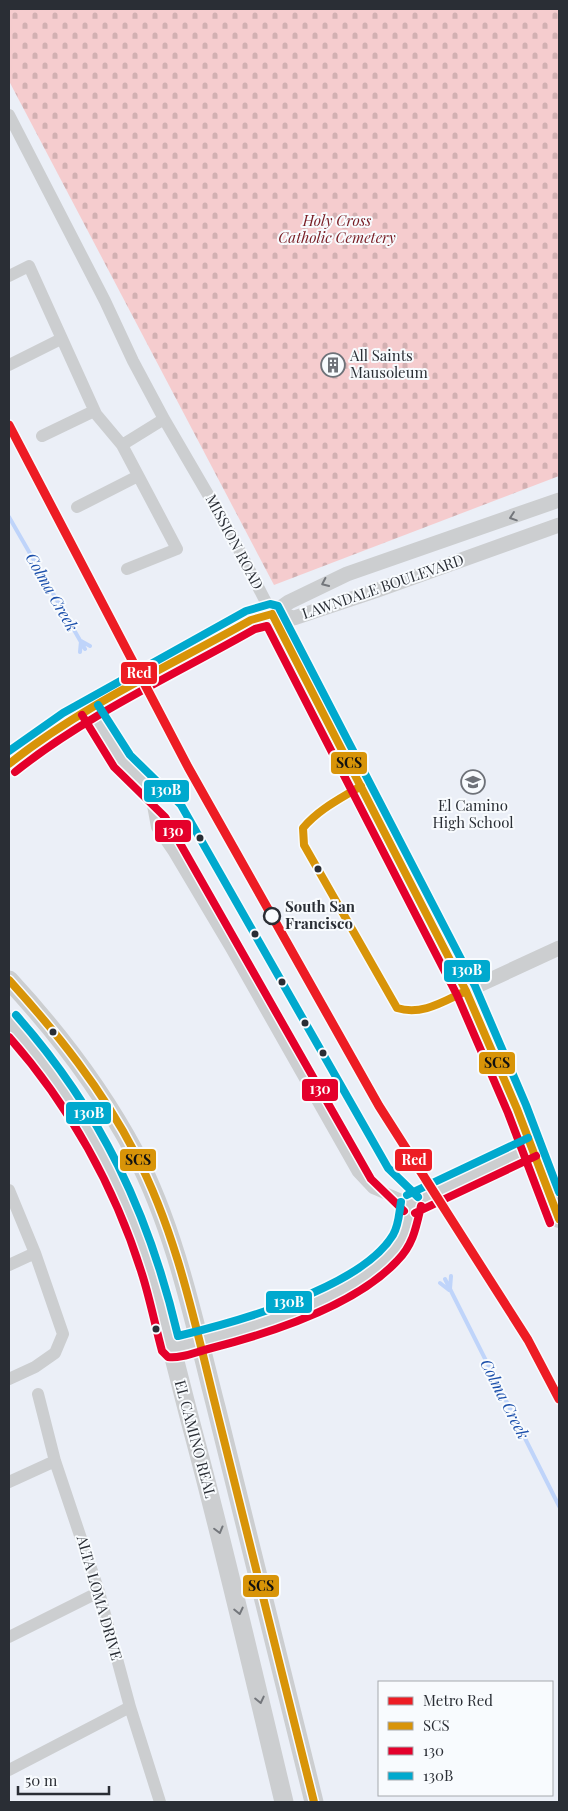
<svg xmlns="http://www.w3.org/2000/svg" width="568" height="1811" viewBox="0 0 568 1811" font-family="'Playfair Display',serif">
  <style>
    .cemetery { fill: url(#cemetery-stones) }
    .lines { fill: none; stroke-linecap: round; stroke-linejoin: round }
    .stream { stroke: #bfd4fa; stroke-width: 4 }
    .minor { stroke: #ccced0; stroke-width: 12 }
    .tertiary { stroke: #ccced0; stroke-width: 15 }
    .secondary { stroke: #ccced0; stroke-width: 18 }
    .primary { stroke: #ccced0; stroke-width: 19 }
    .bus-1-casing { stroke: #f8fbfe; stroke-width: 11 }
    .bus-2-casing { stroke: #f8fbfe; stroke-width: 11 }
    .bus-3-casing { stroke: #f8fbfe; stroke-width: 11 }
    .bus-1 { stroke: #d89408; stroke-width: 8 }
    .bus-2 { stroke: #e4002b; stroke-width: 8 }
    .bus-3 { stroke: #00a9ce; stroke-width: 8 }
    .metro-1-casing { stroke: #f8fbfe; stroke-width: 12 }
    .metro-1 { stroke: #ed1c24; stroke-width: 9 }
    .oneway { stroke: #73767b }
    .bus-dot { fill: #2a2e35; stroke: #f8fbfe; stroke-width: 2 }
    .stop-dot { fill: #f8fbfe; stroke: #2a2e35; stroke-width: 2.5 }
    .labels { text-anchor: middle; stroke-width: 4; stroke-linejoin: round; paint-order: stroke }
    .park-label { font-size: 15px; font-style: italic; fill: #781c23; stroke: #f8fbfe }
    .poi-label { font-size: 15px; fill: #2a2e35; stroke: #f8fbfe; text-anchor: start }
    .street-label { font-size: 15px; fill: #2a2e35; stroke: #f8fbfe }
    .stop-label { font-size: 15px; font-weight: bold; fill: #2a2e35; stroke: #f8fbfe; text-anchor: start }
    .water-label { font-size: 16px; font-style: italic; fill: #1b4fab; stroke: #f8fbfe }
    .line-badge { stroke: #f8fbfe; stroke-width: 2 }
    .badge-label { font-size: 14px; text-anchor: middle; font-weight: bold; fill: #fff }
    .pale-badge-label { font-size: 14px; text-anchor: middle; font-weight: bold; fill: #111 }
  </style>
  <defs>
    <pattern id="cemetery-stones" width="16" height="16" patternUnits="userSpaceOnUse" patternTransform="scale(1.25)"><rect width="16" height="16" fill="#f5ccce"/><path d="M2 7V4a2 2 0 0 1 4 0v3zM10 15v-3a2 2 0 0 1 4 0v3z" fill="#d2b0b2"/></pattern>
  </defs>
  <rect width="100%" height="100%" fill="#ebeff7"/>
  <path class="cemetery" d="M9,9h550v467l-285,109 -265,-504z"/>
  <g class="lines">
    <path class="stream" d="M9,517l76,132
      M80,652l1,-11 9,5
      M445,1279l114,227
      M440,1283l9,7
      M450,1289l1,-13"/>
    <path class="minor" d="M9,115l96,186 28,60 31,58 67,115 41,80
      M9,276l20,-10 67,148 26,31 55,104 -50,20
      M9,365l52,-26
      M42,436l52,-25
      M122,445l42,-26
      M77,507l61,-31
      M90,710l32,51 28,28 7,38 17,25 57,96 127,224 15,16 38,16
      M9,1190l26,63 28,81 -8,19 -20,14 -26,12
      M9,1265l26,-12
      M38,1394l17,67 44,131 31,115 30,95
      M9,1482l46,-21
      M9,1637l90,-45
      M9,1770l121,-63"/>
    <path class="tertiary" d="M272,614l17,-12 58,-28 212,-74
      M272,614l22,4 81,-27 184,-66
      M466,991l93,-43
      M171,1348c62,-14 119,-31 175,-62 21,-12 42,-25 55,-45 7,-10 7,-26 10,-37l121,-57"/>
    <path class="secondary" d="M9,764l25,-20 34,-22 183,-102 21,-6 194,377 51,118 42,110"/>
    <path class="primary" d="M9,980c49,53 92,109 126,173 41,79 59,169 81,254 34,132 65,264 98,395
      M9,1022c57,60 112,150 136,230 19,61 33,124 50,187 32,120 60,242 89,363"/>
    <g class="bus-1-casing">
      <path id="bus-1" d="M272,614l194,377 51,118 42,110
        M9,764c71,-57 162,-99 242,-144l21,-6
        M361,786c-21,13 -42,23 -58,42l1,17 93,163c25,8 47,-7 69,-17
        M9,980c48,53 93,109 126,173 42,81 60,171 82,259 33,130 65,260 97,390"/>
    </g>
    <g class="bus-2-casing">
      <path id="bus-2" d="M82,715l32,52 51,50 206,362 33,32
        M15,772c71,-57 161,-98 240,-143l12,-3 190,369 51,118 42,110
        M9,1037c60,68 106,150 133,237 8,25 13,51 20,77l6,6c12,2 28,-5 40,-8 59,-15 147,-43 189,-88 16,-16 19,-33 24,-55
        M415,1213l121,-57"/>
    </g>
    <g class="bus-3-casing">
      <path id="bus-3" d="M98,705l32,50 51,50 207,363 30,29
        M9,751l54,-38 183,-102 24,-7 8,2 197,380 51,119 33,87
        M16,1015c85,96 133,198 162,321 58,-14 183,-48 215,-101 6,-10 6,-22 8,-33
        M407,1195l121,-57"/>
    </g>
    <use href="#bus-1" class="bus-1"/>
    <use href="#bus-2" class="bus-2"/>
    <use href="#bus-3" class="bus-3"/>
    <g class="metro-1-casing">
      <path id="metro-1" d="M9,425l179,342 191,339 149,234 31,59"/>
    </g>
    <use href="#metro-1" class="metro-1"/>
  </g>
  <defs><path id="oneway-chevron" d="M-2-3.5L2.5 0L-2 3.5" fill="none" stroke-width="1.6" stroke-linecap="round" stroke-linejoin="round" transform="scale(1.25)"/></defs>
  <g class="oneway">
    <use href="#oneway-chevron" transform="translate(513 517) rotate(161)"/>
    <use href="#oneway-chevron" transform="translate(325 583) rotate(155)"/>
    <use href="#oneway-chevron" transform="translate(219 1530) rotate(75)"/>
    <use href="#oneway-chevron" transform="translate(239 1611) rotate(77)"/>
    <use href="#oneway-chevron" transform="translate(260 1700) rotate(77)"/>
  </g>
  <defs>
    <g id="building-ring" transform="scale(1.25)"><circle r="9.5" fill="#f8fbfe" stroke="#6e7279" stroke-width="1.5"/><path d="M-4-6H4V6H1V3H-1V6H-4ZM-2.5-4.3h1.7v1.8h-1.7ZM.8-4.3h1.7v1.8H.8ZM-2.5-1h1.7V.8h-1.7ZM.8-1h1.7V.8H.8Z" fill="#6e7279"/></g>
    <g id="school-ring" transform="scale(1.25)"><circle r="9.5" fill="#f8fbfe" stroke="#6e7279" stroke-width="1.5"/><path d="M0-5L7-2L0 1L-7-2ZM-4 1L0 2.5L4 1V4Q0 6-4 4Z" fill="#6e7279"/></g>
  </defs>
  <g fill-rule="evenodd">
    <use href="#building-ring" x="333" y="365"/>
    <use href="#school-ring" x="473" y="782"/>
  </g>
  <g class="bus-dot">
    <circle cx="200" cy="838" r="4.5"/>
    <circle cx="318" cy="869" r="4.5"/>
    <circle cx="255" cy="934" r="4.5"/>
    <circle cx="282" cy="982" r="4.5"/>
    <circle cx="305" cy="1023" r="4.5"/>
    <circle cx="53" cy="1032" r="4.5"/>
    <circle cx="323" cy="1053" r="4.5"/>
    <circle cx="156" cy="1329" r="4.5"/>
  </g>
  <circle class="stop-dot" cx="272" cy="916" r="8"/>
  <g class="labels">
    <g class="park-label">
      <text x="337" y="226">Holy Cross<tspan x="337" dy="17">Catholic Cemetery</tspan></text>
    </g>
    <g class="poi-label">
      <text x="350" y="361">All Saints<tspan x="350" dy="17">Mausoleum</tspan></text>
      <text x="473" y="811" text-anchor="middle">El Camino<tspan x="473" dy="17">High School</tspan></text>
    </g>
    <g class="street-label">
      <text transform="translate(234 542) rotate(62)" y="5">MISSION ROAD</text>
      <text transform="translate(383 587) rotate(-19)" y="5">LAWNDALE BOULEVARD</text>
      <text transform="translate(195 1439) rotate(75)" y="5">EL CAMINO REAL</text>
      <text transform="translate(99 1598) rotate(74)" y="5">ALTA LOMA DRIVE</text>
    </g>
    <g class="stop-label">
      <text x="285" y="912">South San<tspan x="285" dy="17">Francisco</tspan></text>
    </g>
    <g class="water-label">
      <text transform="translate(52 592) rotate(60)" y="6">Colma Creek</text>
      <text transform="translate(505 1399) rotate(63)" y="6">Colma Creek</text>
    </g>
  </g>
  <g class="line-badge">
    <rect x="120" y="661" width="38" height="24" rx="5" fill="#ed1c24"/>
    <rect x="330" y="751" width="38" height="24" rx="5" fill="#d89408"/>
    <rect x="143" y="779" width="47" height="24" rx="5" fill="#00a9ce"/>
    <rect x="154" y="819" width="38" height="24" rx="5" fill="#e4002b"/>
    <rect x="443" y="959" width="48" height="24" rx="5" fill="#00a9ce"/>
    <rect x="478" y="1051" width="38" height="24" rx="5" fill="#d89408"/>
    <rect x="301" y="1078" width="38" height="24" rx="5" fill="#e4002b"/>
    <rect x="65" y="1101" width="47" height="24" rx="5" fill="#00a9ce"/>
    <rect x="119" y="1148" width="38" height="24" rx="5" fill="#d89408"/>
    <rect x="394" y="1148" width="39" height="24" rx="5" fill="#ed1c24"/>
    <rect x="265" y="1290" width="48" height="24" rx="5" fill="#00a9ce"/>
    <rect x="242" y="1574" width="38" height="24" rx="5" fill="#d89408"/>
  </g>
  <g class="badge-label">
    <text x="139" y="678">Red</text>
    <text x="166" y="795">130B</text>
    <text x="173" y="836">130</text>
    <text x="467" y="975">130B</text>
    <text x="320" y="1094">130</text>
    <text x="89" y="1118">130B</text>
    <text x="414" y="1165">Red</text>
    <text x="289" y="1307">130B</text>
  </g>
  <g class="pale-badge-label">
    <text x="349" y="768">SCS</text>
    <text x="497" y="1068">SCS</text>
    <text x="138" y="1165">SCS</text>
    <text x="261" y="1591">SCS</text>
  </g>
  <rect width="568" height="1811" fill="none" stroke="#2a2e35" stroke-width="20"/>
  <rect x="378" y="1681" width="175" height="115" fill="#f8fbfe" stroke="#a6a9ae"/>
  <rect x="388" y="1697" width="25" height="8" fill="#ed1c24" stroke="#a6a9ae"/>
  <text x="423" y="1706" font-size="15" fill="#2a2e35">Metro Red</text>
  <rect x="388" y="1722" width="25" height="8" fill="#d89408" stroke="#a6a9ae"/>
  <text x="423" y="1731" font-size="15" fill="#2a2e35">SCS</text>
  <rect x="388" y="1747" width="25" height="8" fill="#e4002b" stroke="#a6a9ae"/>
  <text x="423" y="1756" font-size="15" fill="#2a2e35">130</text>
  <rect x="388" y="1772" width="25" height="8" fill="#00a9ce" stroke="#a6a9ae"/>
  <text x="423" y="1781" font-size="15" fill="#2a2e35">130B</text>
  <path d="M18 1786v8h91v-8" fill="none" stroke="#2a2e35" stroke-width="2.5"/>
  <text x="25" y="1786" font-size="15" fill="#2a2e35" stroke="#f8fbfe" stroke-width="4" paint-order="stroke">50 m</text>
</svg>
